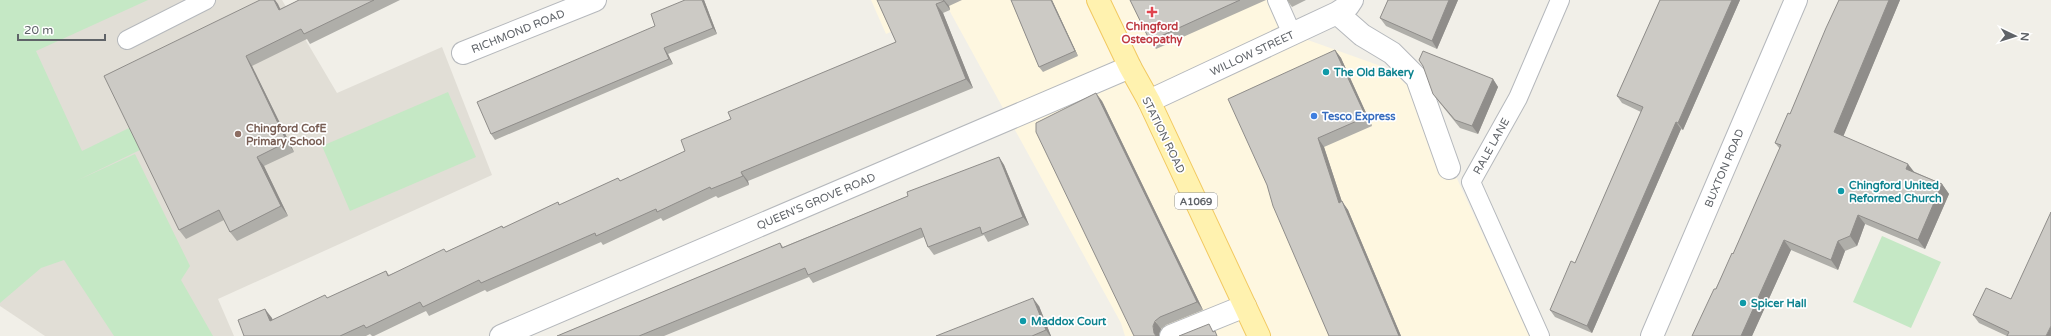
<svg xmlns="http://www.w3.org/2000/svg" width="2051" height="336" viewBox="0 0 2051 336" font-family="'Varela Round',sans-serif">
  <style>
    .commercial { fill: #fef7e0 }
    .education { fill: #e1ded6 }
    .green { fill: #c5e8c5 }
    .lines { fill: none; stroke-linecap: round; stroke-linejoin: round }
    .service-casing { stroke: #b5b8bc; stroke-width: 20 }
    .minor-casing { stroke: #b5b8bc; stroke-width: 24 }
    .primary-casing { stroke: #f2c960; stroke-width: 24 }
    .service { stroke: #fff; stroke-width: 18 }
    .minor { stroke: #fff; stroke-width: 22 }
    .primary { stroke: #fff2af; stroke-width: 22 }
    .wall { fill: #afaea9 }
    .shaded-wall { fill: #8f8d8a }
    .building { fill: #cccac5; stroke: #8f8d8a }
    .health-dot { fill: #e0444e; stroke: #fff; stroke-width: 1.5 }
    .culture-dot { fill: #0f9aa8; stroke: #fff; stroke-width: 1.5 }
    .shop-dot { fill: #3f7fe0; stroke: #fff; stroke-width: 1.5 }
    .education-dot { fill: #8d6e63; stroke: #fff; stroke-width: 1.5 }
    .labels { text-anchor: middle; stroke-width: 3.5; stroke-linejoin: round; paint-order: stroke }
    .shield { fill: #fff; stroke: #8f9295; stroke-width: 1 }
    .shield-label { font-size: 10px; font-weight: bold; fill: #5f6368 }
    .health-label { font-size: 11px; font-weight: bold; fill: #be3a42; stroke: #fff }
    .street-label { font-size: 11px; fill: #5f6368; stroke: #fff }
    .culture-label { font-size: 11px; font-weight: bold; fill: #0d838f; stroke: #fff; text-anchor: start }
    .shop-label { font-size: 11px; font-weight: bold; fill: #366cbe; stroke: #fff; text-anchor: start }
    .education-label { font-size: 11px; font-weight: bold; fill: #785e54; stroke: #fff; text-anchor: start }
  </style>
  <rect width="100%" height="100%" fill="#f1efe8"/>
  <path class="commercial" d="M871,0h402l18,34 101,36 28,29 110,237h-405l-4,-13 -173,-315 -62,26z"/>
  <path class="education" d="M0,0h282l55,93 105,-46 50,128 -274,124 16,37h-189l-45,-30z"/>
  <path class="green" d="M0,0h148l-112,51 46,100 49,-24 11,22 -66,32 59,-27 55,112 -9,14 32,56h-99l-50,-76 -23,8 -41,35z
    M448,92l28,65 -126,54 -28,-65z
    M1882,236l59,26 -30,66 -58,-26z"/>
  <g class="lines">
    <g class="service-casing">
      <path id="service" d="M1277,0l15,34
        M127,40l79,-40
        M1540,336l-69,-154 47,-84 42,-98"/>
    </g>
    <g class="minor-casing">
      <path id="minor" d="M1337,13l25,22 30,18 25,25 32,90
        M463,53l132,-53
        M1149,101l188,-88 11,-7 4,-6
        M501,336l629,-269
        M1171,336l74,-30
        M1652,336l144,-336"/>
    </g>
    <g class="primary-casing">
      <path id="primary" d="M1098,0l32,67 19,34 110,235"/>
    </g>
    <use href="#service" class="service"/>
    <use href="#minor" class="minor"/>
    <use href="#primary" class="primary"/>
  </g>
  <path class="wall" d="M260,0h15l5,9 19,-9h101l-90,44 -3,-5 -55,27 42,86 -30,14 24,50 -51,25 -7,-9 -6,-12 -38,19 -7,-9z
    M704,0l13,34 -49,20 5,10 -178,76 -4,-6z
    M877,0h85l-13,6 1,4 -7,3 30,75 -225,93 1,4 -31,13 -2,-2 -53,25 -2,-3 -58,27 -2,-3 -114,50 -2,-2 -56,26 -3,-5 -52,25h-2l-2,-2 -4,2h-122l21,-27 7,11 56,-22 58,-27 3,4 57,-23 56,-26 1,2 55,-26 2,3 58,-27 2,3 65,-30 46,-32 165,-77z
    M1011,0h41l26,56 -35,16 -4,-5z
    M1130,0h136l-110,49 -6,-8z
    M1287,0h19l-14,7z
    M1388,0h70l-21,49 -51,-23 -6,-8z
    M1660,0h80l-57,130 -2,-1 -89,204 -37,-16 -5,-7 25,-47 66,-151 -19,-9 -5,-7z
    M1839,0h61l-57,136 72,36 27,12 7,10 -24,55 -60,-25 -8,22 -12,5 -7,19 -47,-20 -39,86h-60l41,-82 47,-105 -5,-6 15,-29z
    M1335,50l6,8 31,68 -48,21 18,55 6,8 53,126h-72l-62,-151z
    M1493,79l5,8 -20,47 -18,-6 -21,-26 -6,-8z
    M1102,101l101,209 -37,15 -5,4 -2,5z
    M999,157l5,8 25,60 -41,17 -4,-7 -50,20 -6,-8 -4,-10 -111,46 -4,-6 -145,59h-107l223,-93 3,4 125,-51z
    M1039,306l12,30h-115z
    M1973,315l78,21h-44l-28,-13z"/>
  <path class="shaded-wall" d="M274,0h1l3,4 7,15 -6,-9z
    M702,0h2l13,34 -4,-6z
    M943,0h1l5,6 1,4z
    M1051,0h1l26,56 -3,-5z
    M1449,0h9l-21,49 -5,-8z
    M1732,0h8l-57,130 -5,-7z
    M1889,0h11l-59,142 -7,-10z
    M936,4l7,9 30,75 -7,-9z
    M664,48l4,6 5,10 -4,-5z
    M1335,50l6,8 31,68 -6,-9z
    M246,56l6,10 42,86 -7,-10z
    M1493,79l5,8 -20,47 -6,-8z
    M1096,93l6,8 101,209 -6,-8z
    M1676,122l5,7 -89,204 -5,-7z
    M1318,138l6,9 21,64 -6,-8z
    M257,157l7,9 24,50 -7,-10z
    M999,157l5,8 25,60 -6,-8z
    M1908,164l7,9 -9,-4z
    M741,172l7,9 1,4 -6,-9z
    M1942,184l7,10 -24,55 -7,-9z
    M1342,201l6,9 53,126h-2z
    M1858,215l7,9 -8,22 -7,-10z
    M1784,240l7,10 -39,86h-11z
    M1838,241l7,10 -7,19 -7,-10z
    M1033,298l6,8 12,30h-1l-4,-6z
    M265,309l7,9 4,12 -6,-9z
    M1155,321l6,8 -2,5v2h-3l-2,-3 -1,-7z
    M2051,326v10h-5z"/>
  <path class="building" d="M260,0h14l5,10 20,-10h75l-70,34 -3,-5 -55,27 41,86 -30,15 24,49 -51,26 -11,-22 -40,20 -75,-154z
    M685,0h17l11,28 -49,20 5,11 -178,75 -14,-32 178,-76 -4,-12z
    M877,0h66l1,1 -8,3 30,75 -225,93 2,4 -32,13 -1,-2 -53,25 -1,-3 -60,27 -1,-3 -114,50 -2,-3 -56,27 -3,-5 -54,26 -2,-3 -24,11h-96l-6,-16 27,-11 5,12 55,-26 2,3 59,-27 2,5 56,-27 2,3 56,-26 1,2 55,-26 1,3 59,-27 2,3 65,-30 -4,-11 50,-21 -3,-7 168,-70z
    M1011,0h40l24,51 -36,16z
    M1130,0h110l-90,41z
    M1388,0h61l-17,41 -52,-23z
    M1660,0h72l-54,123 -2,-1 -89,204 -37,-16 21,-49 4,2 68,-156 -26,-11z
    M1839,0h50l-55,132 74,32 -2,5 36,15 -24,56 -60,-25 -8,21 -12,5 -7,19 -47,-20 -43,96h-49l22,-47h2l16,-36 1,1 48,-109 -6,-2 13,-30 2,1 36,-86z
    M1335,50l31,67 -48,21 21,65 3,-2 57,135h-70l-56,-130 -6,-21 -39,-86z
    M1423,51l70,28 -21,47 -17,-6 -22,-26 -10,-28 -4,-6z
    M1096,93l101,209 -37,15 -5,4 -2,5 1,7 2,3h-22l-98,-204v-9z
    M999,157l24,60 -41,17 -2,-7 -52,20 -7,-19 -113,47 -3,-7 -166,68h-82l223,-93 2,5 126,-52 -1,-4z
    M2051,212v114l-5,10h-39l2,-4 -36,-17 13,-27 25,11z
    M1033,298l13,32 -14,6h-96z
    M1209,324l4,8 2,-1 2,5h-38z"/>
  <path class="health-dot" d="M1150 6h4v4h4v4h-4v4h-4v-4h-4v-4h4z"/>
  <g class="culture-dot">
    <circle cx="1326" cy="72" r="4"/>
    <circle cx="1841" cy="191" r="4"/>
    <circle cx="1743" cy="303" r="4"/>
    <circle cx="1023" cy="321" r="4"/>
  </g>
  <circle class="shop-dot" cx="1314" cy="116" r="4"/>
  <circle class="education-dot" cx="238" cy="134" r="4"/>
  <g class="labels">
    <rect class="shield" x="1175" y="193" width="42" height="16" rx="3"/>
    <g class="shield-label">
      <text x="1196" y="205">A1069</text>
    </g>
    <g class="health-label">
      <text x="1152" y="30">Chingford<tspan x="1152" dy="13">Osteopathy</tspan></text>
    </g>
    <g class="street-label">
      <text transform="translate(518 31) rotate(-22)" y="4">RICHMOND ROAD</text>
      <text transform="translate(1252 53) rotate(-25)" y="4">WILLOW STREET</text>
      <text transform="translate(1164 135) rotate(64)" y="4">STATION ROAD</text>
      <text transform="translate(1491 146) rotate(-61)" y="4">RALE LANE</text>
      <text transform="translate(1724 168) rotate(-67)" y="4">BUXTON ROAD</text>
      <text transform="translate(816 201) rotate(-23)" y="4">QUEEN'S GROVE ROAD</text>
    </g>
    <g class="culture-label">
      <text x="1334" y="76">The Old Bakery</text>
      <text x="1849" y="189">Chingford United<tspan x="1849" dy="13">Reformed Church</tspan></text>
      <text x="1751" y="307">Spicer Hall</text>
      <text x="1031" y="325">Maddox Court</text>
    </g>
    <g class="shop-label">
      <text x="1322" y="120">Tesco Express</text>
    </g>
    <g class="education-label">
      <text x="246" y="132">Chingford CofE<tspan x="246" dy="13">Primary School</tspan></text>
    </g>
  </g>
  <g transform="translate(2015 36) rotate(94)" stroke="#ffffff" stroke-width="3" paint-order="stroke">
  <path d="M0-3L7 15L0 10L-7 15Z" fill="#5f6368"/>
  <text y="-6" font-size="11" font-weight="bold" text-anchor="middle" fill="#5f6368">N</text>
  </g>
  <path d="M18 34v6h87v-6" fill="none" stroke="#5f6368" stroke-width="2"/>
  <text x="24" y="34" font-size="12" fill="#5f6368" stroke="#ffffff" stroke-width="3" paint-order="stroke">20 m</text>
</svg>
